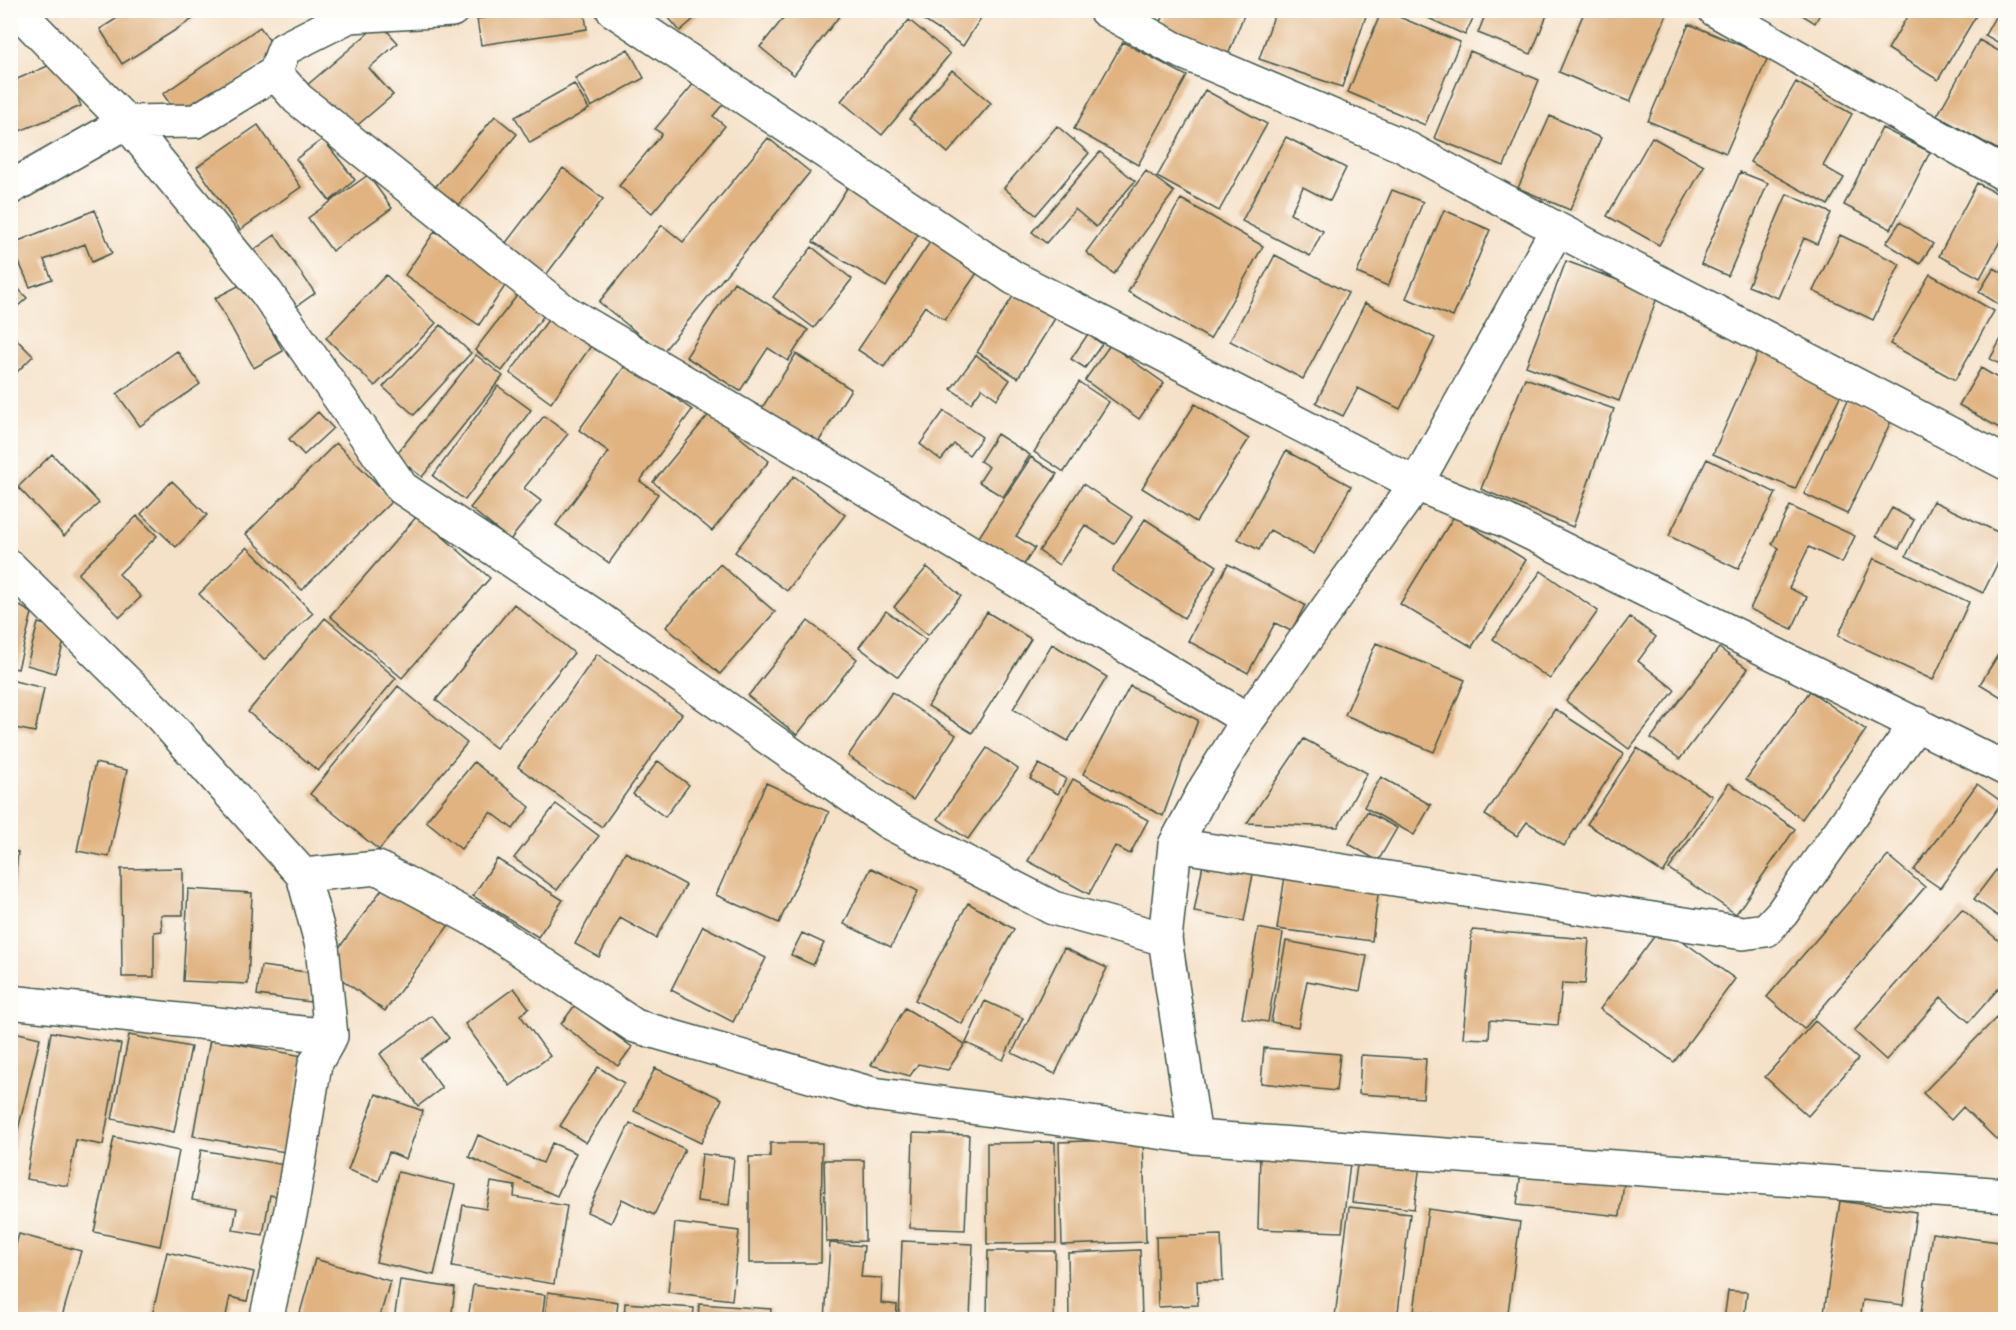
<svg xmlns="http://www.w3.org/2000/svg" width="2016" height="1330" viewBox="0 0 2016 1330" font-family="'EB Garamond',serif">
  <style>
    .building { fill: #e0b381 }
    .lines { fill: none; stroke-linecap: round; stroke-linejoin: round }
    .street-casing { stroke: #3f564a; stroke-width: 36 }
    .street { stroke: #fff; stroke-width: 33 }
  </style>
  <rect width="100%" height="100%" fill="#fdfcf7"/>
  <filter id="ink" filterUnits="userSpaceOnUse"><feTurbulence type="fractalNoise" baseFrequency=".0167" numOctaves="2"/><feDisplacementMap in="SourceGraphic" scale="12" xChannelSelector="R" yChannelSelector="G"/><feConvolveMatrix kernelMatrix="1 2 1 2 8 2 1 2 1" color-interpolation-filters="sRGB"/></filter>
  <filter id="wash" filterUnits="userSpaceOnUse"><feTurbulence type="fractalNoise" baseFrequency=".008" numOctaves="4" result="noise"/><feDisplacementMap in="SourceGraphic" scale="24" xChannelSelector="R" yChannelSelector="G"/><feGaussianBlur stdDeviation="1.35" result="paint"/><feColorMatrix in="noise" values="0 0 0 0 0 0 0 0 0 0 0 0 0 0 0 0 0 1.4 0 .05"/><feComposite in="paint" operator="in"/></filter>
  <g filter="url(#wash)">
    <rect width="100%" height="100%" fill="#f5e1c8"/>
    <g id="blocks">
      <path class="building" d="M130,10h77l-85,54 -22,-35z
        M534,10h50l3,19 -106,16 -4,-26z
        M662,10h42l-24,21z
        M790,10h54l-50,65 -34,-28z
        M908,10h78l-23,36z
        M1166,10h80l-18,45 -69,-28z
        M1276,10h92l-26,77 -83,-28z
        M1382,10l78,32 -35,83 -77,-33z
        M1411,10h58l6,4 -10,21z
        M1487,10h62l-18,44 -53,-21z
        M1585,10h75l7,4 -37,88 -71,-30z
        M1794,10h28l-7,13z
        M1911,10h56l9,6 -38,64 -50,-31z
        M1999,10h7v37l-21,-12z
        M909,20l41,34 -68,81 -41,-34z
        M380,23l18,20 -29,25 24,27 -46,39 -41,-48z
        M1689,24l79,33 -42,96 -78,-32z
        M260,27l18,26 -97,67 -18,-26z
        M1979,40l27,15v91l-4,6 -65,-36z
        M1123,42l64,34 -49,89 -64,-36z
        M628,49l16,29 -53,29 -16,-29z
        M1470,51l69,29 -35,86 -70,-28z
        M62,60l19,46 -71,29v-53z
        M952,70l39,33 -43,50 -39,-34z
        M696,81l28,22 -11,13 12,10 -73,87 -33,-27 43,-52 -7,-5z
        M1796,82l56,32 -29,52 21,12 -16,27 -78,-43z
        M574,84l15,25 -59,34 -15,-26z
        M1205,90l62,34 -48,87 -62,-34z
        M495,116l22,18 -62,76 -23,-19z
        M1550,116l51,22 -31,72 -52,-22z
        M258,125l43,62 -61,43 -43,-63z
        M1057,126l32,27 -53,62 -32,-27z
        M1882,128l48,24 -39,77 -47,-24z
        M1286,137l60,31 -16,33 -27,-14 -13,27 33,17 -13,25 -68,-35z
        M1652,137l52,29 -45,79 -52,-29z
        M768,138l42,34 -148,181 -63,-51 63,-77 21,17z
        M323,139l32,41 -25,21 -34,-42z
        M1100,152l35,29 -39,46 -21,-18 -29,34 -14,-11z
        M563,168l40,31 -57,76 -41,-31z
        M1146,171l28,21 -60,82 -28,-22z
        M1740,172l28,11 -40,93 -27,-12z
        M368,175l24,33 -60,43 -24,-33z
        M1977,183l29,15v32l-26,48 -41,-22z
        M849,185l72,45 -35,57 -73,-45z
        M1392,190l31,12 -35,84 -31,-13z
        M1787,194l44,19 -14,31 -13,-6 -26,60 -30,-12z
        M1181,199l82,47 -53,93 -82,-47z
        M95,210l17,43 -20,9 -7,-18 -41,16 8,19 -22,8 -19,-43z
        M1444,210l46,20 -37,87 -47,-19z
        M1900,222l33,22 -13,20 -34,-21z
        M435,231l74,49 -30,45 -74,-50z
        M275,235l40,58 -28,20 -40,-58z
        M1840,235l60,29 -27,56 -60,-29z
        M934,236l47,31 -36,53 -20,-14 -41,61 -26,-17z
        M812,247l40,32 -38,49 -41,-31z
        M1275,255l73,38 -45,86 -73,-38z
        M1566,261l92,34 -39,106 -93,-35z
        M1994,268l12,7v34l-27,-17z
        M1930,274l64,37 -39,69 -65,-36z
        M386,275l50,48 -61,63 -49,-48z
        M10,280l17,18 -17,15z
        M734,282l74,48 -20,31 -20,-13 -28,43 -54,-34z
        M244,283l39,68 -29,17 -39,-70z
        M1019,287l40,25 -41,66 -41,-26z
        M522,289l26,21 -46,61 -27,-21z
        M1365,303l70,35 -35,71 -42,-21 -15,28 -27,-13z
        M550,317l41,29 -40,57 -41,-30z
        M441,325l30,28 -57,62 -31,-28z
        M2006,330v37l-16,-8z
        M1088,334l14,10 -17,24 -14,-9z
        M13,336l20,20 -23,23v-40z
        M1110,345l54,38 -25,36 -54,-39z
        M1760,348l82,44 -47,97 -82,-35z
        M177,351l23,33 -60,42 -23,-32z
        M796,354l55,35 -35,57 -56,-35z
        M476,355l27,21 -81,101 -27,-21z
        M976,355l34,25 -13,19 -15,-11 -11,15 -20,-14z
        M627,363l65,47 -52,71 18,13 -49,69 -53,-38 53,-73 -30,-22z
        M1981,368l25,15v49l-47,-27z
        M1525,378l89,31 -41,118 -92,-38z
        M1079,382l30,20 -45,70 -30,-20z
        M498,386l33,24 -66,90 -32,-24z
        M1849,398l44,19 -46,97 -43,-20z
        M1195,404l54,35 -53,83 -54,-34z
        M944,411l38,26 -13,18 -15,-11 -13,16 -21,-16z
        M318,412l15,16 -29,27 -15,-16z
        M710,413l59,48 -57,70 -59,-49z
        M544,416l24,18 -44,54 17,13 -31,39 -40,-32z
        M997,434l33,21 -27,42 -24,-15 10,-15 -9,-6z
        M336,443l57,57 -91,90 -56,-56z
        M1286,451l65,35 -37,68 -44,-24 -11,20 -21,-11z
        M52,454l47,49 -35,33 -46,-49z
        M1031,457l26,17 -41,62 19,12 -12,18 -44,-29z
        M1707,459l69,34 -38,76 -69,-33z
        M794,476l51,39 -58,76 -52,-39z
        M172,481l35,34 -31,32 -35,-33z
        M1083,484l49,33 -18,27 -29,-19 -26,40 -20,-14z
        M1933,501l73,35v10l-23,47 -77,-37z
        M1790,506l65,30 -13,27 -33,-16 -20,41 18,9 -15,32 -42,-20 29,-61 -7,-4z
        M1892,508l22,12 -15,28 -23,-12z
        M418,515l72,63 -88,100 -72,-62z
        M137,516l20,20 -38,38 22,23 -21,20 -42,-43z
        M1454,516l72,44 -54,87 -72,-43z
        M1145,519l72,47 -33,52 -72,-47z
        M247,547l66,66 -49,47 -65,-66z
        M1874,558l95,44 -36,78 -95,-44z
        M720,564l55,48 -55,62 -54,-47z
        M1228,564l77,41 -14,26 -16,-8 -27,50 -60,-32z
        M927,567l34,29 -33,39 -34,-28z
        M1541,571l57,40 -48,68 -57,-40z
        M10,600l22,13 -14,56 -8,-2z
        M514,604l60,49 -78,95 -60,-48z
        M886,611l40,29 -28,37 -39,-30z
        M987,612l44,27 -59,94 -44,-27z
        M1630,617l26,20 -18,24 37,29 -46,59 -63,-48z
        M325,618l71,60 -78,93 -70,-59z
        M808,621l49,38 -60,76 -49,-39z
        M38,623l29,8 -12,42 -28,-8z
        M2006,642v58l-26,-16z
        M1376,643l89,37 -31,72 -89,-37z
        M1052,644l55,33 -39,64 -55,-32z
        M1719,648l29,21 -68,90 -29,-21z
        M597,654l85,60 -80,113 -84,-60z
        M10,680l34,8 -9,44 -25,-5z
        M398,686l69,57 -88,107 -69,-56z
        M1130,686l68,34 -35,96 -80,-42z
        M1810,691l56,39 -64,89 -56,-40z
        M892,692l64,43 -43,65 -65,-44z
        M1555,709l69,45 -60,92 -37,-24 -10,14 -32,-21z
        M1304,739l63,34 -29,54 -91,-4z
        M987,748l31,21 -50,70 -30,-20z
        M1637,748l75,48 -49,77 -76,-49z
        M658,761l31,24 -24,32 -32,-23z
        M474,762l56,45 -17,22 -22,-17 -30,37 -35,-28z
        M95,763l32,7 -18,87 -32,-6z
        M1039,764l27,15 -8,15 -28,-15z
        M1381,777l50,28 -17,30 -50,-28z
        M1073,779l75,41 -18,34 -15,-8 -26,48 -61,-33z
        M766,783l63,29 -50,111 -63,-28z
        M1729,783l66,46 -59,85 -67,-45z
        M1977,784l25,18 -62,86 -26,-18z
        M556,804l43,32 -42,54 -43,-32z
        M1367,812l30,16 -19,33 -29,-17z
        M10,851l8,1 -6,56h-2z
        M625,852l61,33 -30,53 -36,-20 -21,39 -24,-13z
        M1888,856l37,31 -121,142 -37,-32z
        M2006,857v65l-32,-23z
        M497,859l66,41 -25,37 -65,-41z
        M1203,864l50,10 -9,47 -50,-9z
        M183,868v47h-22l1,16 -8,1v45h-32l-1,-108z
        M871,868l47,23 -27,56 -47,-23z
        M1285,876l94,11 -7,54 -95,-12z
        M388,881l61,44 -64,86 -60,-44z
        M188,889l64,4 -4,91 -65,-3z
        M968,903l46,26 -52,95 -47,-24z
        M1962,909l44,38v33l-37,42 -28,-25 -55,63 -32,-29z
        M703,926l63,32 -33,64 -62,-32z
        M1662,926l73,53 -61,83 -74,-53z
        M1258,928l25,5 -15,89 -26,-4z
        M1472,930l117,9 -4,45 -23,-1 -4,42 -68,-5 -1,19 -26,-1z
        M802,933l22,10 -11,22 -22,-10z
        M1286,941l81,15 -7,35 -53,-10 -9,46 -27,-5z
        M1064,948l43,20 -52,106 -43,-21z
        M261,966l53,7 -4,29 -53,-7z
        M514,988l15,20 -9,7 30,41 -40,30 -45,-62z
        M985,1001l38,17 -20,42 -37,-17z
        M575,1005l57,42 -14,19 -57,-42z
        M905,1008l60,36 -17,26 -30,-6 -8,12 -39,-11z
        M432,1016l17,22 -28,21 21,29 -24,18 -38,-52z
        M1996,1018l10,10v104l-9,8 -34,-33 -12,13 -28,-27z
        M1815,1021l43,38 -50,57 -43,-39z
        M10,1031l30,7 -29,121h-1z
        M51,1032l70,12 -18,101 -27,-5 -8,46 -42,-7z
        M129,1035l62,12 -17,85 -62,-13z
        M210,1039l93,17 -18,96 -92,-16z
        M1264,1048l76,6 -4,37 -75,-8z
        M1361,1055l65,4 -3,39 -64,-4z
        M598,1067l26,16 -38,60 -26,-17z
        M655,1068l67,31 -21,44 -67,-32z
        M376,1094l47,17 -17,48 -17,-7 -10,29 -31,-11z
        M630,1123l55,26 -31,66 -32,-16 -11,24 -24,-11z
        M913,1133l56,2 -4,95 -55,-2z
        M478,1135l65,28 9,-20 24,10 -19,43 -88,-39z
        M114,1137l65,14 -19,95 -66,-14z
        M1143,1139l3,103 -84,3 -3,-103z
        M1055,1142l1,101 -69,1v-101z
        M770,1143h52l-1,120h-72v-106h21z
        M201,1150l84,15 -6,32 -9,-2 -7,40 -30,-5 4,-22 -45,-8z
        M1260,1153l91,1 -9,78 -84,-3z
        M702,1154l32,4 -5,47 -32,-4z
        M1358,1158l62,7 -6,44 -62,-7z
        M824,1160h40l1,81 -39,1z
        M1521,1171l103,11 -4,34 -103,-11z
        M398,1172l57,13 -21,90 -58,-13z
        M491,1182l24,4 -1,11 53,9 -13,78 -102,-17 11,-62 23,4z
        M1840,1201l76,11 -13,93 -40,-5 -3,20h-37z
        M1349,1207l61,7 -13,106 -62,-3z
        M1428,1209l92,13 -13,98h-24l-69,-9z
        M675,1223l64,8 -7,69 -64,-8z
        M1932,1233l74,10v77h-86z
        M19,1234l62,17 -20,69h-51v-55z
        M1221,1235l2,46h-26l1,24 -40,2 -2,-70z
        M902,1241l71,3 -3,76h-71z
        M830,1243l34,3 -3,31 21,1 -1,25 16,2 -1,15h-71z
        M1140,1250l2,70h-73l-1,-67z
        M988,1251h67l-1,69h-67z
        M167,1252l87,20 -7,29 -17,-4 -5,23h-74z
        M315,1259l75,22 -11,39h-81z
        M400,1280l55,8 -4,32h-57z
        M473,1285l72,10 -3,25h-74z
        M1728,1291l19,1 -3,28h-20z
        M548,1292l70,10 -2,18h-71z
        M625,1303l69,5 -1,12h-69z
        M699,1304l72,5 -1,11h-72z"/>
    </g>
  </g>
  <g filter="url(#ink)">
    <use href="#blocks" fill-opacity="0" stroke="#3f564a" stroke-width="1.5"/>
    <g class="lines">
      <g class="street-casing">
        <path id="street" d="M17,10l109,112 140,170 136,196 193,128 293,206 165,86 112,31
          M613,10l401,268 402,206 88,36 502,249
          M1105,10l68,38 230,98 154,83 449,234
          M1715,10l291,165
          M275,73l23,26 266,212 277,163 407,246
          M10,188l116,-66 70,-1 79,-48 9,-24 65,-33 103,-6
          M10,567l149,147 144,161 19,71 9,90 -16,28 -24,146 -25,110
          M1175,845l568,88 23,-3 16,-17 135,-190
          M303,875l75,-7 104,56 153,102 238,68 322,43 811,58
          M10,1002l321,34
          M1195,1137l-30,-198 10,-94 31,-58 42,-67 168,-236 141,-255"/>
      </g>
      <use href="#street" class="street"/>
    </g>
  </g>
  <rect width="2016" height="1330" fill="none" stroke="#fdfcf7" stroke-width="36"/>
</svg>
